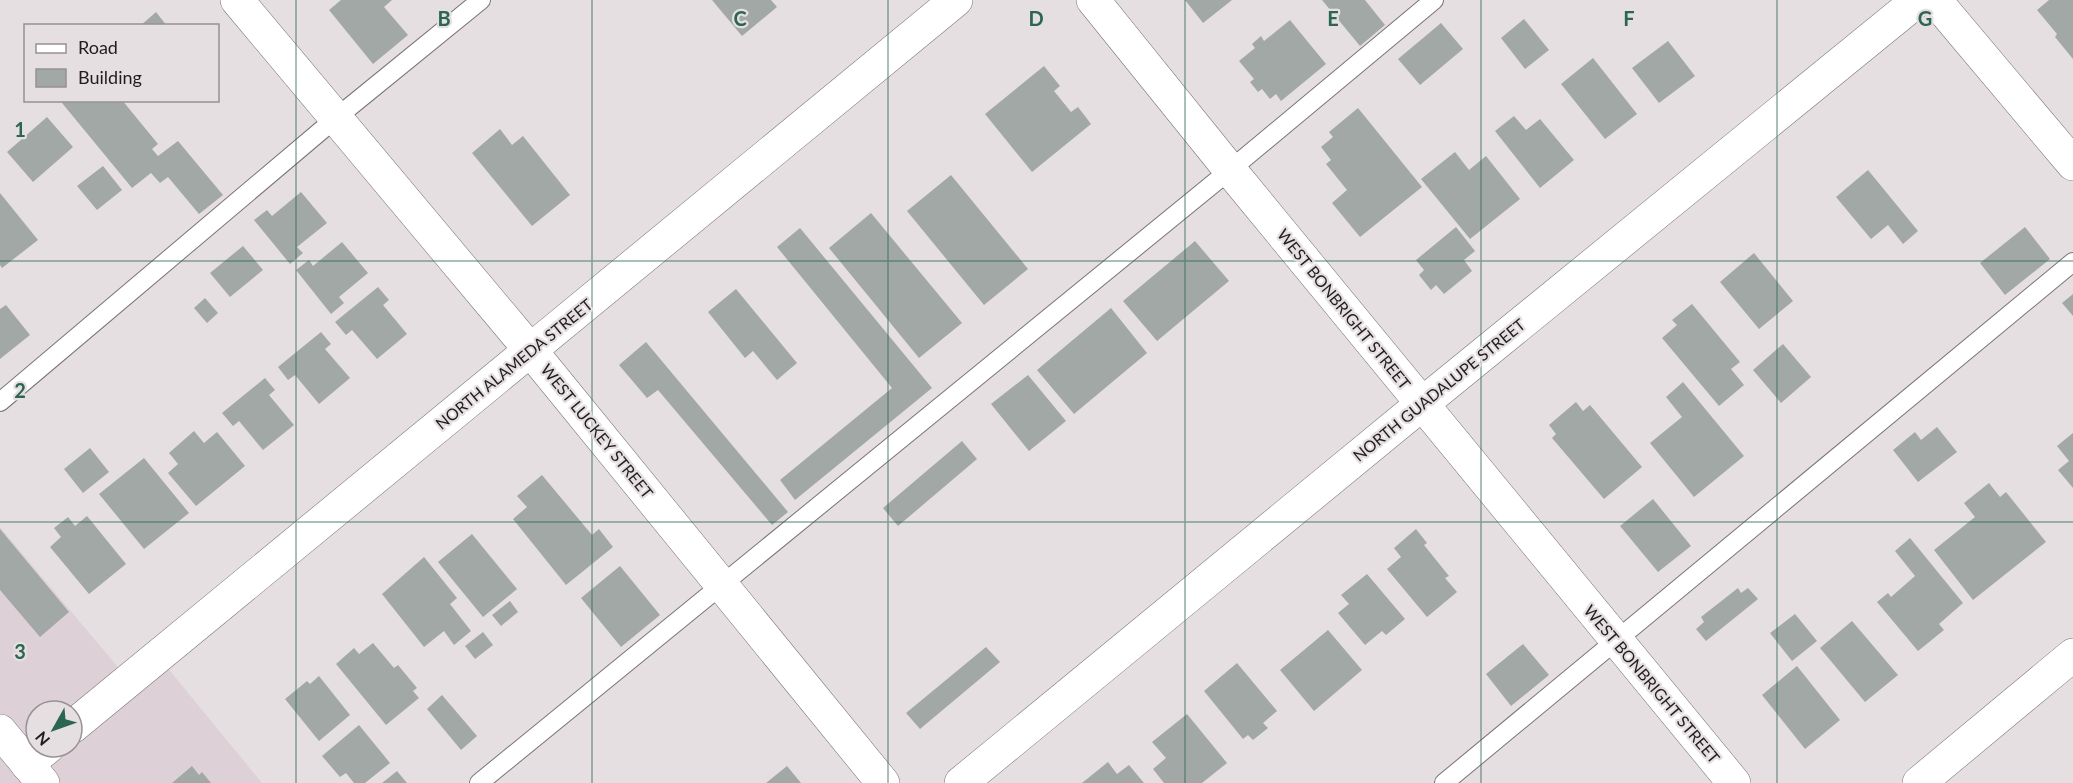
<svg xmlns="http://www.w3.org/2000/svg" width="2073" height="783" viewBox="0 0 2073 783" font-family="Lato,sans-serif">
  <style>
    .built { fill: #ded0d7; fill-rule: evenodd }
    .building { fill: #a1a8a5 }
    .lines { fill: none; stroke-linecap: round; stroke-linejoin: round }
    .lane-casing { stroke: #797376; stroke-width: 20 }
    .street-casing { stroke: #797376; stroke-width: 34 }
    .secondary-casing { stroke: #797376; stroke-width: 34 }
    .lane { stroke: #fff; stroke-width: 18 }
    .street { stroke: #fff; stroke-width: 33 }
    .secondary { stroke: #fff; stroke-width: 33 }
    .grid { fill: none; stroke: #2b6651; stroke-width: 1.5; stroke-opacity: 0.55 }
    .labels { text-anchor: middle; stroke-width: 4.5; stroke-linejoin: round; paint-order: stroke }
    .street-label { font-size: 16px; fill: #1f1d1e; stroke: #e6dfe2 }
    .grid-label { font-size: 20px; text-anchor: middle; font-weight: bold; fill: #2b6651; stroke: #e6dfe2; stroke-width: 4.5; stroke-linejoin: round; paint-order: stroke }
  </style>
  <rect width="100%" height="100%" fill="#e6dfe2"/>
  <path class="built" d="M0,527l128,152 29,-24 105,128h-262zM36,711h36v36h-36z"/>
  <path class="building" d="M341,0h51l-8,7 24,28 -35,29 -44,-54z
    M712,0h59l6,7 -35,29z
    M1185,0h47l-29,23z
    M1322,0h43l20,25 -25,21z
    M2049,0h24v59l-18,-22 2,-3 -20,-24z
    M156,12l11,14h-27z
    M1524,19l25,31 -24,19 -24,-31z
    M1290,20l36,44 -45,37 -5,-7 -6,5 -8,-10 -4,3 -8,-10 4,-3 -15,-18 16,-13 -3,-4 9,-8 3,5z
    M1441,23l22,26 -43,36 -22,-26z
    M1668,41l27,35 -36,27 -27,-35z
    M1593,58l44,56 -32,25 -44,-55z
    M1044,66l16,20 -6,5 17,21 7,-5 13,17 -59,48 -47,-58z
    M65,100h57l36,44 -6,5 6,7 20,-15 45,54 -24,19 -31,-37 -8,6 -9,-10 -19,15 -70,-85z
    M1358,108l64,79 -62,50 -28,-34 15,-13 -21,-26 5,-4 -10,-13 12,-10 -4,-5z
    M1514,116l12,14 14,-11 34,41 -34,28 -45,-57z
    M47,117l26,30 -40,35 -26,-30z
    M500,129l12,16 11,-9 47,59 -38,31 -60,-73z
    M1455,152l14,18 17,-14 34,43 -50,40 -49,-60z
    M103,166l19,24 -25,20 -20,-24z
    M1868,170l50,61 -15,13 -15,-19 -17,14 -35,-42z
    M951,175l77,94 -44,36 -77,-94z
    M301,192l26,31 -30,24 6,6 -13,11 -36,-44 13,-10 5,6z
    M0,193l38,47 -36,28 -2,-3z
    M871,213l91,110 -43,35 -90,-110z
    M1456,227l19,24 -11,9 8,11 -28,23 -8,-9 -5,5 -12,-15 5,-5 -8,-10z
    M2025,227l25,32 -45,36 -25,-32z
    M800,228l132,160 -137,112 -15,-20 112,-92 -115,-141z
    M1195,241l34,40 -72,60 -34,-40z
    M342,242l26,31 -29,24 5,6 -13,11 -35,-44 13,-10 4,6z
    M243,246l20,24 -33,27 -20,-24z
    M1754,253l39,48 -34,28 -39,-47z
    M378,287l11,13 -6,5 24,29 -30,25 -25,-29 -6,5 -11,-13z
    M736,289l61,74 -20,17 -24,-29 -8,7 -37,-46z
    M2073,294v22l-11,-13z
    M205,298l13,15 -11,10 -13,-15z
    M1692,304l48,58 -9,7 13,16 -25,21 -57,-68 15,-13 -5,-5z
    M6,305l24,30 -30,24v-50z
    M1111,308l36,45 -73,61 -37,-44z
    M321,332l10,12 -6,5 25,29 -31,26 -24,-29 -7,5 -10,-13z
    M646,342l142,170 -16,13 -114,-135 -11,8 -28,-33z
    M1783,344l28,33 -30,26 -28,-33z
    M1028,375l38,46 -37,30 -38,-47z
    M265,378l10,12 -6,5 25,30 -31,25 -24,-29 -6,5 -11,-13z
    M1683,382l61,74 -50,41 -44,-54 32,-26 -16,-20z
    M1576,402l7,9 7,-6 52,62 -38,32 -52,-61 4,-4 -7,-9z
    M1937,427l20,25 -39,30 -25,-32 22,-18 6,8z
    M194,431l10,12 13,-11 28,34 -49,40 -28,-33 10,-9 -9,-11z
    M2073,433v55l-15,-18 11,-9 -12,-15z
    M962,441l15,18 -79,67 -15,-18z
    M90,448l19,24 -26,21 -19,-24z
    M144,458l45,55 -45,36 -45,-55z
    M542,475l50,60 7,-6 14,18 -47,38 -53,-66 14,-12 -10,-11z
    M1989,483l11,14 6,-5 40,50 -73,58 -39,-50 41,-33 -11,-14z
    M1653,499l38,47 -33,26 -38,-46z
    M87,516l39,48 -37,30 -39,-47 11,-10 -7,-9 14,-11 7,9z
    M0,529l69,83 -29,25 -40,-47z
    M1416,529l11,14 -3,2 25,31 -4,2 12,14 -30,25 -40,-48 14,-12 -7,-9z
    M472,534l45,55 -34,28 -45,-55z
    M1910,538l53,65 -24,21 5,6 -26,21 -41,-49 11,-9 3,4 24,-21 -20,-25z
    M424,557l33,41 -7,6 21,27 -17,14 -10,-14 -20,16 -42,-53z
    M620,566l40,49 -39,32 -40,-49z
    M1367,574l38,45 -19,16 -4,-4 -17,14 -27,-32 11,-9 -8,-9z
    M1738,588l3,5 7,-5 10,11 -52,42 -10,-12 8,-7 -3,-5z
    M510,601l8,11 -17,14 -9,-11z
    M1795,614l22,27 -25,20 -22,-28z
    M1852,621l46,54 -33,27 -45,-54z
    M1328,630l34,40 -48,41 -34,-41z
    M483,632l10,13 -18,14 -10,-13z
    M373,643l21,25 4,-3 19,23 -4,3 6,7 -33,27 -50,-61 18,-16 5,6z
    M1523,644l26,31 -38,31 -25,-32z
    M986,647l14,15 -80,67 -14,-16z
    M1237,663l40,48 -14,12 5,5 -15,12 -5,-5 -5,4 -39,-48z
    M1797,666l43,54 -35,29 -43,-54z
    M319,676l31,39 -31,26 -34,-42 22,-18 3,3z
    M442,695l35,41 -16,14 -34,-41z
    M1187,714l40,49 -25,20h-38l-11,-14 13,-11 -14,-16z
    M359,725l31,38 -25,20h-11l-8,-10 -6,4 -18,-21z
    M1108,762l9,12 12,-9 15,18h-62z
    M192,766l7,9 3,-3 9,11h-39z
    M787,766l14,17h-35z
    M397,771l10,12h-25z"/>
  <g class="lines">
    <g class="lane-casing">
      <path id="lane" d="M0,402l336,-284 145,-118
        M479,783l751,-613 204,-170
        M1444,783l629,-521"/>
    </g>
    <g class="street-casing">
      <path id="street" d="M237,0l294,351 352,432
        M1093,0l137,170 504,613
        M1935,0l138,164
        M72,727l884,-727
        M27,764l21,-17
        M961,783l461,-379 496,-404
        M1919,783l154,-128"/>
    </g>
    <g class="secondary-casing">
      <path id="secondary" d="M0,731l43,52"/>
    </g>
    <use href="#lane" class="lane"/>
    <use href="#street" class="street"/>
    <use href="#secondary" class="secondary"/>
  </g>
  <path class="grid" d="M296,0v783M592,0v783M888,0v783M1185,0v783M1481,0v783M1777,0v783M0,261h2073M0,522h2073"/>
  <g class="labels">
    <g class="street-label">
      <text transform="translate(1344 309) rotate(51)" y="6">WEST BONBRIGHT STREET</text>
      <text transform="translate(514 364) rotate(-39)" y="6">NORTH ALAMEDA STREET</text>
      <text transform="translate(1439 390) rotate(-39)" y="6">NORTH GUADALUPE STREET</text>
      <text transform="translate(597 431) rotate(51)" y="6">WEST LUCKEY STREET</text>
      <text transform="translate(1652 684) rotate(50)" y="6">WEST BONBRIGHT STREET</text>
    </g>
  </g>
  <g class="grid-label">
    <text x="444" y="26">B</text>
    <text x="740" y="26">C</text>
    <text x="1036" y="26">D</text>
    <text x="1333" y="26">E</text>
    <text x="1629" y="26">F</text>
    <text x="1925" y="26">G</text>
    <text x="20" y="137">1</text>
    <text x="20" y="398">2</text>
    <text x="20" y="659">3</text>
  </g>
  <rect x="24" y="24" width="195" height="78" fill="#e6dfe2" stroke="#969194" stroke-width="1.5"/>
  <rect x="36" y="44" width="30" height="9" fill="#ffffff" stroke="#969194" stroke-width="1.5"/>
  <text x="78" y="54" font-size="18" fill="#1f1d1e">Road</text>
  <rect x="36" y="69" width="30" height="18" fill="#a1a8a5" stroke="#969194" stroke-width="1.5"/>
  <text x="78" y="84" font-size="18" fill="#1f1d1e">Building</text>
  <g transform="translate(54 729) rotate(230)"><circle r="28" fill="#e6dfe2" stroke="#969194" stroke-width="1.5"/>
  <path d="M0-4.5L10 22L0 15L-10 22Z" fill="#2b6651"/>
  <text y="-9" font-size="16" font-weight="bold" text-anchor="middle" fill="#1f1d1e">N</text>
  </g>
</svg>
